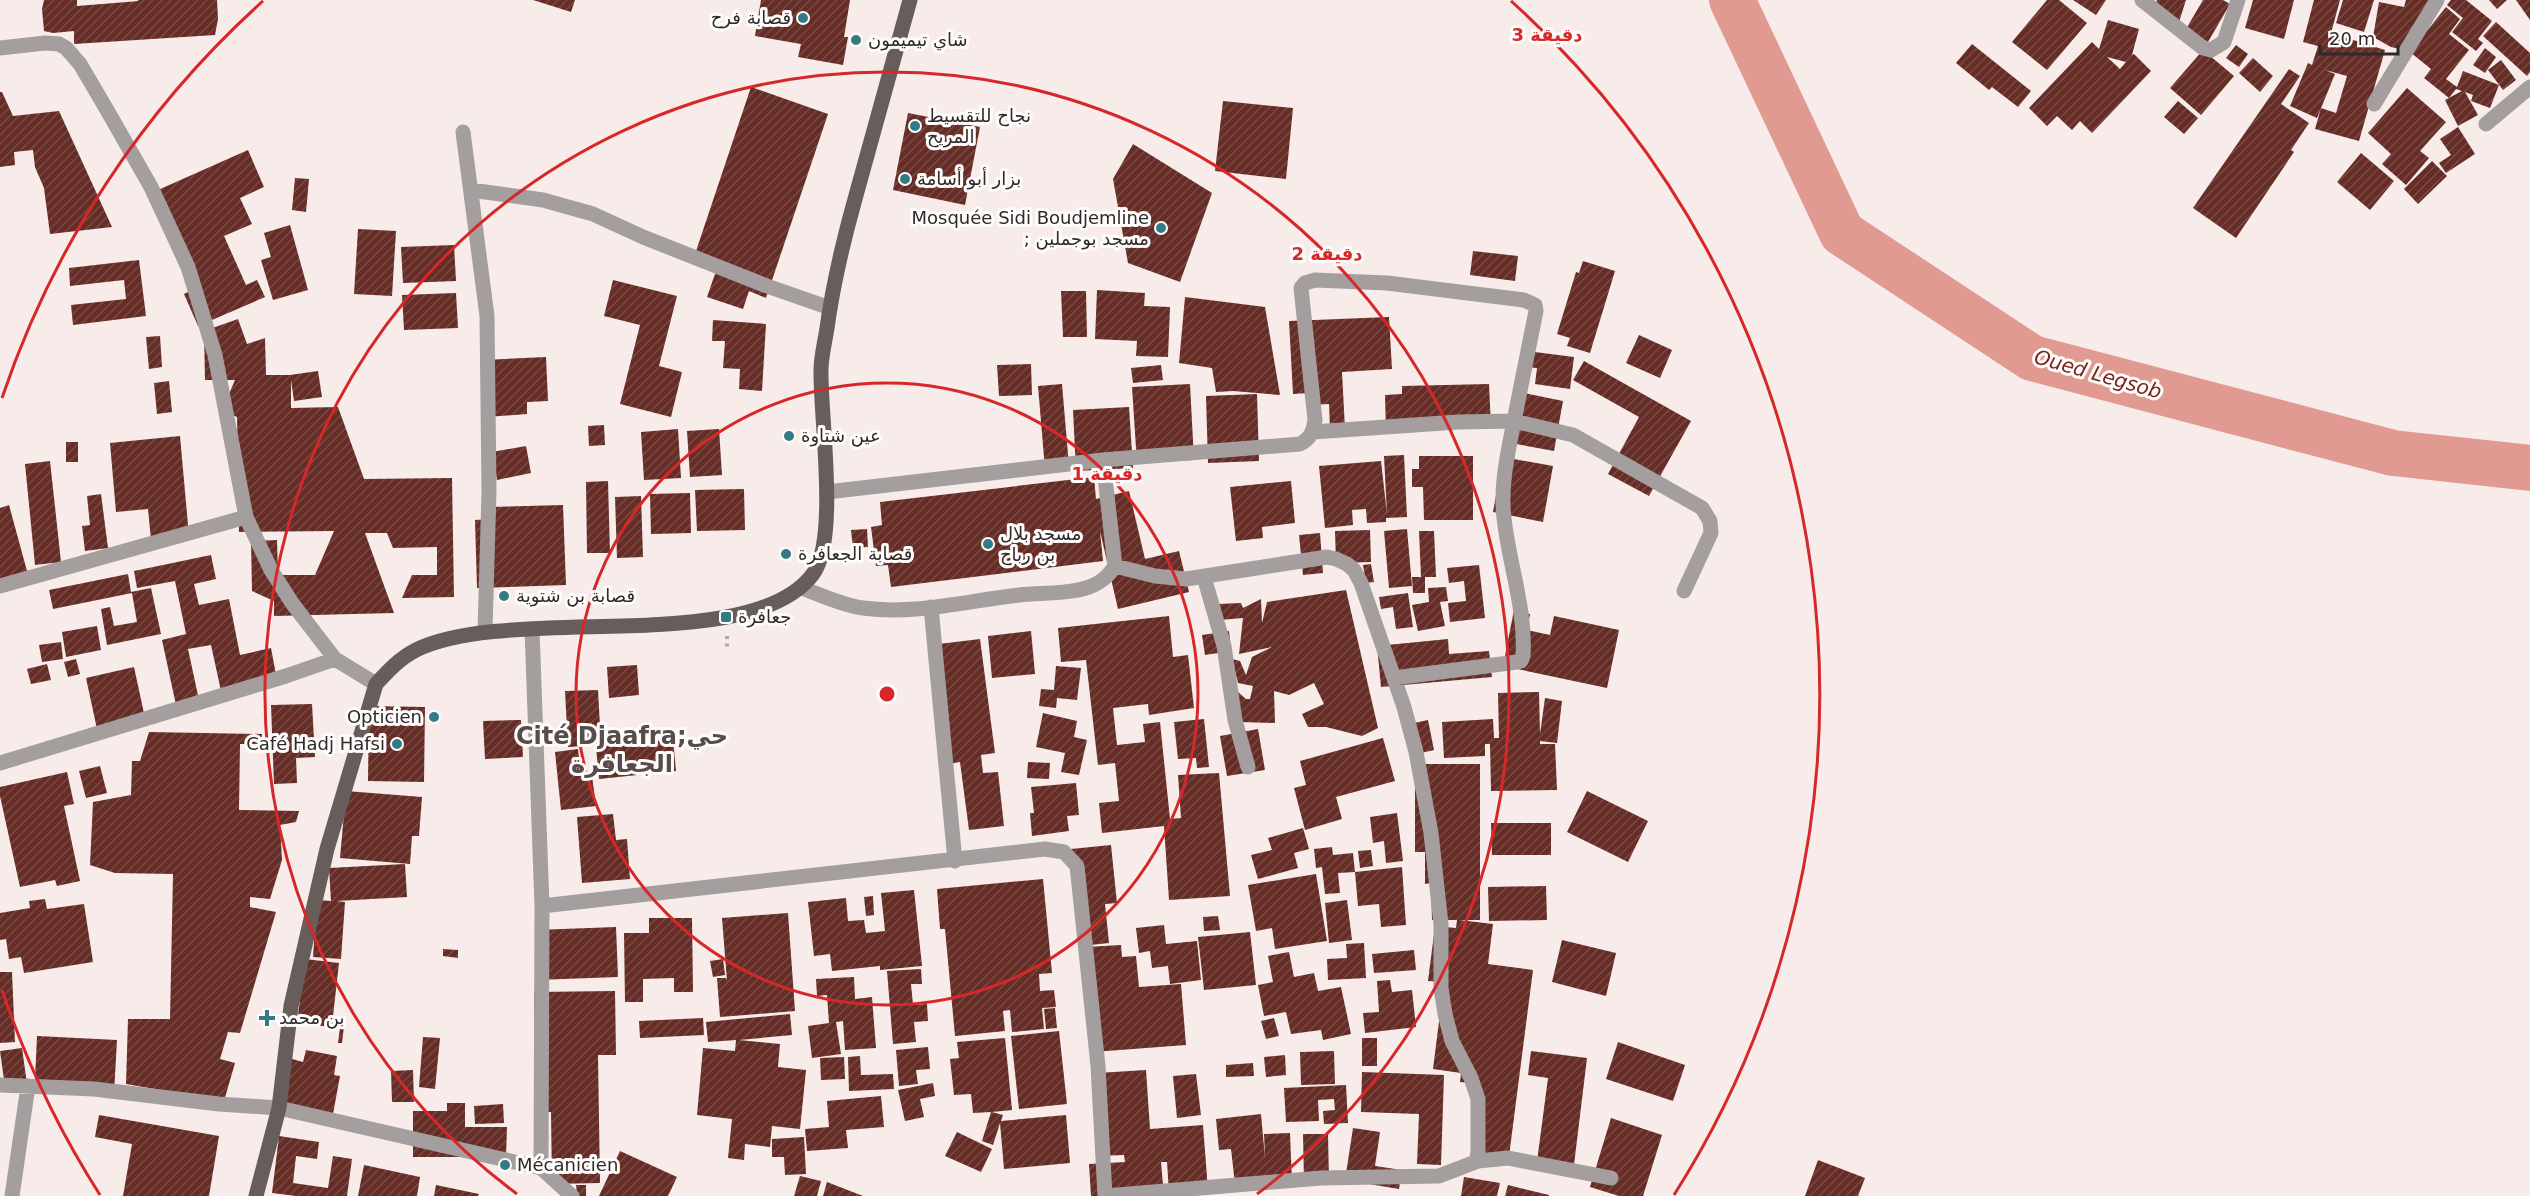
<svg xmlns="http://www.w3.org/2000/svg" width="2530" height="1196" viewBox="0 0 2530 1196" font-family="'DejaVu Sans','Noto Sans Arabic',sans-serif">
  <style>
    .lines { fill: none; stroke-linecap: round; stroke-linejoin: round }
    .river { stroke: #e09a91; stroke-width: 46 }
    .building { fill: url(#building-hatch); fill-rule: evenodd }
    .path { stroke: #b2a8a7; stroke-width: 4; stroke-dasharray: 3 4.5; stroke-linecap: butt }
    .minor { stroke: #a49f9e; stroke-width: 15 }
    .major { stroke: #675e5c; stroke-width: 15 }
    .ring { fill: none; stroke: #d62828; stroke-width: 3 }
    .poi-dot { fill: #327a84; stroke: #fefcfb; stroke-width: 2 }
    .labels { text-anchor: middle; stroke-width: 6; stroke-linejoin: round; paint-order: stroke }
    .poi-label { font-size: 18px; fill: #2f2a2a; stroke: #fefcfb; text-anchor: start }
    .water-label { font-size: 20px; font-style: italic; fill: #772520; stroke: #fefcfb }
    .district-label { font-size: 24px; font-weight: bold; fill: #564c4b; stroke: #fefcfb }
    .centre { fill: #d62828; stroke: #fefcfb; stroke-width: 3 }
    .ring-label { font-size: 18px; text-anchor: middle; font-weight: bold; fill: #d62828; stroke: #fefcfb; stroke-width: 6; stroke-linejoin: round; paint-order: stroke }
  </style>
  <defs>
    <pattern id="building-hatch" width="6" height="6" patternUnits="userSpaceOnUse" patternTransform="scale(1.5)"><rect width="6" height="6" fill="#662c26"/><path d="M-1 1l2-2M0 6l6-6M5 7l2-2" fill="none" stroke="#784945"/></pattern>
  </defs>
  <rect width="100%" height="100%" fill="#f8ecea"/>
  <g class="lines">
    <path class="river" d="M1732,0l110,233 190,125 361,95 137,15"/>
  </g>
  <path class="building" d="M44,0h33v6l62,-5 -2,-1h80l1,19 -3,16 -141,9v-13l-21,2 -9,-2 -2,-22z
    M533,0h42l-4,12z
    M761,0h89l-6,37h4l-5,28 -45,-8 3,-13 -46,-8z
    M2047,0h12l28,23 -40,47 -35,-28z
    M2073,0h33l-10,15z
    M2157,0h29l-7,22 -23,-18z
    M2203,0h20l7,4 -22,38 -22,-13z
    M2253,0h41l-10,39 -39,-11z
    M2314,0h26l-9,33 54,17 -26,91 -44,-12 6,-21 15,5 11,-37 -22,-6 10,4 -18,44 -27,-12 18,-43 4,2 6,-19 -15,-4z
    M2343,0h31l-10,32 -28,-9z
    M2406,0h23l-29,49 -9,-2 -18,-10 6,-35 25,5z
    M2451,0h15l26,21 -14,18 5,4 -7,8 -24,-19 11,-14 -16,-13z
    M2489,0h18l-10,9z
    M2516,0h14v20z
    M2446,7l14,12 -11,15 20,16 -23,29 11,8 6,-16 36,14 -9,23 -19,-7 2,-6 -8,-3 13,23 -20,11 -13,-26 17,-9 -6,-2 -7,9 -25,-20 7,-9 -21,-17z
    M2108,20l31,9 -7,26 2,-1 17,17 -59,62 -12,-12 -8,9 -15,-14 -10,10 -18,-18 63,-66 7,7zM2107,57l19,5 -6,7z
    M2496,22l34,31v19l-3,4 -44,-40z
    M1972,44l59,47 -13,16 -26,-20 -3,3 -33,-27z
    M2236,45l12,9 -9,13 -13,-9z
    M2485,48l11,9 -11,16 -12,-8z
    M2203,50l31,26 -33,39 -31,-27z
    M2253,58l20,18 -13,16 -21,-19z
    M2501,60l15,20 -13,10 -15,-20z
    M2289,69l11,7 -19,28 28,19 -18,27 3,2 -58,86 -43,-30z
    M751,87l77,27 -62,184 -17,-7 -6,18 -36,-12 9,-26 -24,-8z
    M2407,88l39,34 -26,29 9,7 -23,27 -24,-21 9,-10 -23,-21z
    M0,92h2l11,24 46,-5 53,116 -62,7 -6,-46 -9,-21 -2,-17 -19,2 1,13 -15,2z
    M1223,101l70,7 -7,71 -71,-8z
    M2178,101l20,17 -14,16 -20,-17z
    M908,113l72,14 -15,78 -72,-15z
    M2458,127l17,27 -29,19 -7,-10 12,-8 -11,-16z
    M1133,144l79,49 -32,89 -52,-19 -15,-84z
    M248,150l16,37 -24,11 12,26 -28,12 22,49 11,-5 8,17 -67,29 -14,-32 16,-8 -42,-96z
    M2361,153l33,28 -24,29 -33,-28z
    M2432,161l15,15 -29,28 -14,-15z
    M295,178l14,1 -3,33 -14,-2z
    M290,225l18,65 -35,10 -12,-40 10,-3 -7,-24z
    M358,229l38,2 -4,65 -38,-2z
    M454,245l2,36 -53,2 -2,-36z
    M1473,251l45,5 -3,25 -45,-6z
    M139,260l7,56 -73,9 -2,-20 55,-6 -2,-19 -54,6 -1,-18z
    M1583,261l32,10 -25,82 -23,-7 3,-8 -13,-4 19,-62 3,1z
    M613,280l64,16 -18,70 23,6 -11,45 -51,-13 20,-79 -36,-9z
    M1097,290l48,3 -1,13 26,1 -2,50 -32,-1 1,-15 -42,-2z
    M1061,291h25l1,46h-24z
    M456,293l2,35 -54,2 -2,-35z
    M1185,297l80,10 15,88 -47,-4 -17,1 -4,-24 -33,-5z
    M1389,317l3,52 -50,3 3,57h-15l-1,-25 -20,1 -1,-12 -15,1 -4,-73z
    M238,319l9,25 18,-6 1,37h24l28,-4 4,26 -28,4 -3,-21v28l47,-1 26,72 88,-1 2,119 -52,1 10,-23h25v-28l-44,1 -6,-15h-22l29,80 -120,3v-15l-22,-10 -1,-50 26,-1 1,35h37l19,-44 -95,1 -2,-115 -15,-7 13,-30h-30l-1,-49z
    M713,320l53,4 -4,67 -23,-2 1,-20 -17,-1 2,-27h-13z
    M1639,335l33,15 -12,28 -34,-15z
    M160,336l2,31 -13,2 -3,-32z
    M1527,351l47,6 -4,32 -35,-5 2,-16 -12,-1z
    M546,357l2,44 -21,1v12l-41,3 -3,-57z
    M1584,361l107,60 -42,75 -41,-22 31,-57 -66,-37z
    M1031,364l1,31 -33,1 -2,-31z
    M1161,365l2,15 -30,3 -2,-15z
    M169,381l3,31 -15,2 -3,-31z
    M1062,384l7,82 -24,3 -7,-83z
    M1190,384l4,76 -57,3 -5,-76z
    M1489,384l2,43 -105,4 -1,-36 17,-1v-8z
    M1515,391l48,10 -9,50 -49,-9z
    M1257,394l2,67 -51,2 -2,-67z
    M1129,407l4,61 -57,3 -3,-61z
    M604,425l1,20 -16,1 -1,-20z
    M678,429l3,49 -37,2 -3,-48z
    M719,429l3,46 -32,2 -3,-46z
    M180,436l9,100 -38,4 -3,-31 -32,3 -6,-69z
    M66,442h12v20h-12z
    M526,446l5,27 -34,7 -5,-28z
    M1404,455l3,62 -21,1v4l-19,1 -1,-14 -14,1 1,15 -28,3 -6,-62 62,-5 6,53 -3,-58z
    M1419,456h54v64h-49l-1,-33h-11v-18h7z
    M1503,457l50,9 -10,56 -50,-10z
    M50,461l11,101 -26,3 -10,-101z
    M1094,477l2,22 33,-8 16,68 34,-8 10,41 -71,17 -18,-78 3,30 -212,26 -3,-22 -12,1 -5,-39 11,-2 -2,-23z
    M608,481l2,72h-23l-1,-71z
    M1291,481l4,42 -33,4 1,11 -27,3 -6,-54z
    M744,489l1,41 -48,1 -2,-41z
    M690,493l1,40 -40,1 -1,-40z
    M101,494l7,54 -23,3 -3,-25 8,-1 -3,-29z
    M641,496l2,61 -26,1 -2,-61z
    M9,505l18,66 -27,8v-71z
    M563,505l3,80 -89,3 -2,-68 14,-1 -1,-12z
    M867,529l1,18 -15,1 -2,-18z
    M1407,529l5,57 -23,2 -5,-57z
    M1370,530l1,32 -35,1 -1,-32z
    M1419,531h15l2,46h-11v16h-12l-1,-16h9z
    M1320,533l3,40 -20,2 -4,-40z
    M211,555l5,24 -22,5 5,21 30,-6 11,56 31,-7 6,32 -56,11 -10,-46 -23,4 11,51 -23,5 -14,-65 24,-6 -11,-53 -38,7 -3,-17z
    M1371,564l3,18 -8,1 -3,-18z
    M1479,565l6,53 -35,4 -2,-19 18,-2 -2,-20 -15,2 -2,-15z
    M128,574l3,18 20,-4 10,46 -54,11 -6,-36 9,-2 4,19 23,-4 -5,-29 -79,16 -4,-19z
    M1446,587l2,14 -8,1 5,24 -27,5 -6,-26 17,-3 -1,-14z
    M1346,590l32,138 -16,8 -36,-9h-18l-6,-13 22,-10 -10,-21 -25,12 -15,-4 1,32 -35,-1 -2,-30 8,7h4l3,-13 -15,-3 -6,-24 8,2 6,14 6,-18 20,-10 -33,7 4,-36 -23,2 -2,-16 23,-1 2,5 18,-9 1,24 5,-21z
    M1408,593l5,34 -17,2 -3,-22 -12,2 -2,-12z
    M1514,610l16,4 -3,16 23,5 4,-19 65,14 -12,58 -104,-22z
    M1169,616l4,41 15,-2 6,53 -45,7 -1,-11 -35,4 4,37 28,-3 -2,-18 17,-2 10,97 11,-1 -3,-43 41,-2 11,123 -61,4 -5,-74 -62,7 -3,-30 20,-2 -4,-38 -17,2 -12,-105 -25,2 -3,-34z
    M97,626l4,24 -35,7 -4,-25z
    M1031,631l4,43 -43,4 -4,-42z
    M1229,631l2,20 -26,4 -3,-20z
    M980,639l15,114 -14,2 2,18 15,-1 6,54 -35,4 -9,-68 -17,3 -4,-121z
    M1448,639l1,15 40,-3 3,26 -111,10 -4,-41z
    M61,642l2,17 -21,3 -3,-17z
    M76,659l4,15 -12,3 -4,-15z
    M47,664l4,16 -20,4 -4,-15z
    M637,665l2,30 -30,3 -2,-31z
    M1056,666l25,2 -4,32 -20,-2 -1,10 -17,-2 2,-17 13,1z
    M134,667l11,51 -48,11 -11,-51z
    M598,690l3,55 -33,2 -3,-56z
    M1539,692l1,42 5,-36 17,3 -5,42 -17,-2v3h15l2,46 -66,1 -1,-47h-5v12l-41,2 -2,-36 51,-3 1,19h5l-1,-45z
    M312,704l3,53 -19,1 1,25 -23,1 -3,-79z
    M369,706l56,1 -1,75 -56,-1z
    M1043,713l34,8 -3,16 13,3 -8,35 -18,-3 4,-19 -29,-6z
    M1204,719l5,48 -12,1 -1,-10 -18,1 -4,-37z
    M521,720l2,37 -38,2 -2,-38z
    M1428,720l6,30 -13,3 -7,-30z
    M1258,729l7,41 -38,6 -7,-40z
    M149,732l113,2 -1,10h-21l-1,66 60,1 -3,11 -16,3 2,35 -12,39 -20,-2v10l26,5 -36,121 -12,-1 -8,27 15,4 -11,38 -98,-17 2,-65h42l3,-145 -58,-1 -25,-8 3,-63 38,-7 1,-34h8z
    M1383,738l12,43 -59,16 6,22 -37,11 -11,-42 12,-3 -6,-24z
    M673,739l3,32 -77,8 -3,-32z
    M578,749l3,28 11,-1 4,30 -35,4 -6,-58z
    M1028,762l22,1 -1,16 -22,-1z
    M1415,764h65v156h-21l34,4 -5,40 45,6 -25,194 -38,-5 9,-75 -19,-2 1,-9 -28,-4 11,-87 -16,-1 7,-55 21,2 1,-8h-25l-1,-37 -6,1v-32h-10z
    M100,766l7,27 -21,5 -7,-27z
    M67,772l7,32 -10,2 16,75 -23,5 -2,-6 -35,7 -20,-91v-9z
    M1076,783l3,32 -12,1 2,15 -37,5 -2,-23h4l-3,-26z
    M346,791l76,6 -3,39h-7l-2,28 -70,-6z
    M1587,791l61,30 -20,41 -61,-30z
    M1397,813l6,48 -17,2 -2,-22 -11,2 -3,-26z
    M613,814l3,26 11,-1 3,40 -48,4 -5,-66z
    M1491,823h60v32h-59z
    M1303,828l6,21 -15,4 4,15 -40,11 -7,-24 21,-5 -4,-12z
    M1111,845l6,58 -12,1 4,39 -28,3 -10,-97z
    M1332,847l1,8 20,-2 2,19 -17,1 2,20 -15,1 -3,-27 -6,1 -2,-19z
    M1371,850l2,16 -13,2 -2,-17z
    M405,864l2,33 -71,4 9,1 -4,57 -28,-2 4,-57 14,1 -2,-33z
    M1402,867l4,58 -25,2 -2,-23 -21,2 -3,-34z
    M1316,874l11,67 -52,8 -3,-21 -16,3 -8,-46z
    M1043,879l9,94 -13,1 1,17 14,-1 2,17 -14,1 2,21 -32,3 -2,-22 -7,1 2,20 -50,5 -10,-107h-5l-3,-40z
    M1546,886l1,34 -58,1 -1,-34z
    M914,890l8,76 -42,4v-4l-48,5 -2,-17 -16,2 -6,-54 38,-4 2,23 16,-1 2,13 19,-2 -4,-38z
    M873,896l1,19 -8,1 -2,-19z
    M45,899l2,10 37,-5 9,58 -69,11 -3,-16 -12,2 -3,-20 -6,1v-27l30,-5 -1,-7z
    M1347,900l5,40 -23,3 -4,-40z
    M788,913l7,98 -75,6 -3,-39h9l1,3 -5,-63z
    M1218,916l2,14 -16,1 -1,-14z
    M649,918h43l1,74h-19v-14l-31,1v23h-18l-1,-69h25z
    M1164,925l2,19 31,-3 4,39 -31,4 -2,-18 -16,2 -2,-17 -11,2 -3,-25z
    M616,927l2,50 -82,3 -1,-50z
    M1250,932l6,53 -52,5 -6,-53z
    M1562,940l54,13 -10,43 -54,-14z
    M1364,943l2,35 -38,2 -1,-21 20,-1 -1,-14z
    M1121,945l1,12 14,-1 3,31 42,-3 5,61 -93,7 -7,-105z
    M443,949l15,1v8l-15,-2z
    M1414,950l2,20 -42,3 -2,-19z
    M1289,952l5,25 20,-4 4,18 23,-4 10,47 -28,6 -2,-10 -30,4 -5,-22 -22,4 -6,-31 15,-3 -5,-26z
    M305,959l34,4 -7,62 12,1 -2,17h-4l2,-15 -43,-5z
    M723,959l2,16 -12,2 -3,-16z
    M921,969l1,15h-11l2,21 14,-1 1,17 -14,1 2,20 -23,2 -6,-73z
    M0,972h12l3,70 -15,1z
    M854,977l1,22 17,-2 4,51 -31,2 -2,-29 -7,1 5,32 -29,4 -4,-32 21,-3 -2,-28 -10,1 -1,-17z
    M1390,980l2,12 20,-2 4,37 -51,6 -2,-20 16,-1 -2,-31z
    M615,991l1,64h-18l2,128 -48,1 -1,-72h-15l-2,-120z
    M1055,1008l2,20 -11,1 -2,-20z
    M790,1014l2,21 -53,5 41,4 -2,23 28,3 -6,59 -28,-3 -2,21 -25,-3 -1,16 -16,-2 4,-39 -35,-4 6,-67 32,3 1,-11 -28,2 -2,-20z
    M703,1018l1,17 -64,3 -1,-17z
    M1274,1018l5,18 -13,3 -5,-18z
    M1059,1031l8,73 -48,5 -8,-73z
    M37,1036l80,4 -3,54 -79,-14z
    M423,1037l17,1 -5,51 -16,-2z
    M1005,1038l7,72 -20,2 11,3 -2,6 65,-6 4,48 -66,6 -4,-46 -7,22 -11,-4 9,-29 -18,1 -2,-19 -17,1 -4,-36 9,-1 -2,-16z
    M1362,1038h15v28h-15z
    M1618,1042l67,23 -12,36 -67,-22z
    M928,1047l2,22 -14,1 2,14 -19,2 -3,-36z
    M22,1048l5,36 -22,3 -5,-36z
    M306,1050l31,6 -3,19 6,1 -7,38 -50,-10 9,-45 11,3z
    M1334,1051l1,33 -34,1 -1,-33z
    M1531,1051l56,7 -14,115 -37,-4 12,-91 -20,-3z
    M1285,1055l1,20 -20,2 -2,-20z
    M860,1056l1,19 32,-1 1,15 -45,2 -1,-34z
    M844,1057l1,22 -24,1 -1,-22z
    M1253,1063l1,13 -28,1v-12z
    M413,1070l1,32h-22l-1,-31z
    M1146,1070l4,59 53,-4 5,65 -39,3 -2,-31h-6l3,34h-73l-2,-32 36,-2 -1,-7 -25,1 -1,-83z
    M1362,1072l82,3 -3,90 -24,-1 2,-50 -58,-2z
    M1196,1074l5,41 -24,3 -4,-42z
    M933,1083l2,13 -15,3 4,18 -19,4 -7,-31z
    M1346,1085l2,38 -24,1 -1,-13 12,-1 -1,-11 -16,1 1,21 -33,1 -2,-34z
    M881,1096l3,31 -38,3 2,18 -41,3 -2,-22 24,-2 -2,-26z
    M447,1103h18v24h42l-1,30h-93v-46h34z
    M503,1104l1,19 -29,1 -1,-18z
    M1261,1114l4,44 -1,-24 26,-1 2,50 -57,1 -4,-35 -12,1 -3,-31z
    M99,1115l120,21 -10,60h-86l9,-52 -37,-7z
    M1611,1118l51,17 -19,61h-24l-29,-9z
    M1353,1128l27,4 -5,34 27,4 -3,19 -54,-9z
    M957,1132l35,17 -11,23 -36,-16z
    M1303,1134h25l1,46 -25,1z
    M279,1136l40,6 -2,17 -21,-3 -3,27 35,5 5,-32 19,3 -5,37h-51l-24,-3z
    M804,1137l2,37 -21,1 -1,-18h-12v-18z
    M620,1151l57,26 -9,19h-69z
    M1818,1160l47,18 -7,18h-53z
    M364,1165l56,12 -3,19h-59z
    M800,1176l21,5 -4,15h-23z
    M1464,1177l36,6 -3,13h-36z
    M827,1182l36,14h-40z
    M436,1185l43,9 -1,2h-44z
    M576,1185h10v11h-9z
    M1508,1185l41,10v1h-44z"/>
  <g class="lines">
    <path class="path" d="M727,636v12"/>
    <path class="minor" d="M2142,0l61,48 8,2 13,-8 14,-42
      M0,48l45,-5 14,1 7,4 14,16 27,46 44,77 37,80 27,88 31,162 25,53 21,33 43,56 41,25
      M2374,104l63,-104
      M2486,124l44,-37
      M463,132l24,184 2,175 -4,140
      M471,190l72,10 50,14 50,23 124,49 63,22
      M1103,460l197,-16c11,-6 13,-12 15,-24l-14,-132 4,-5 10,-3 72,3 137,17 11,5 1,6 -22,110 -56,1 -145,10
      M1115,566l40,10 31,3 141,-22 9,2 11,5 7,6 7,13 43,124 12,45 15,81 10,91v64l4,26 7,27 19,37 7,21v62
      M1204,577l20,69 11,74 13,47
      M0,586l246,-69
      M802,588c19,7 40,17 61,20 52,7 104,-7 156,-13 19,-2 40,-1 59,-5 17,-3 28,-10 37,-24l-12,-106 -276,32
      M931,607l24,254
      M532,629l10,277 -1,262
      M1394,678l123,-16 4,-1 2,-5c3,-47 -14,-92 -19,-138 -4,-33 4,-65 10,-97l59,14 129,73 8,13 1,12 -27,58
      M0,763l286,-87 49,-17
      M542,906l503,-57 19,3 13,14 21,200 7,130
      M0,1085l94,4 125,15 60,4 262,60 31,28
      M12,1196l16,-110
      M1105,1196l216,-18 118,-2 39,-15 30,-3 103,20"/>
    <path class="major" d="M256,1196l23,-88 12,-102 36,-157 49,-165c12,-13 24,-26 40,-34 96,-47 334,8 397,-76 26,-35 7,-158 8,-204 0,-14 4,-28 6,-42 6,-44 16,-86 28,-129 18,-66 37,-133 55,-199"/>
  </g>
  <g class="ring">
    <circle cx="887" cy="694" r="311"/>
    <path d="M517 1194A622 622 0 1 1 1257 1194"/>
    <path d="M100 1195A933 933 0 0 1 2 990M2 398A933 933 0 0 1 263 1M1511 1A933 933 0 0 1 1674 1195"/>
  </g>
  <g class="poi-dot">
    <circle cx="803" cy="18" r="6"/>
    <circle cx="856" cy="40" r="6"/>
    <circle cx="915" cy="126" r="6"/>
    <circle cx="905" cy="179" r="6"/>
    <circle cx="1161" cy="228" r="6"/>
    <circle cx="789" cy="436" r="6"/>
    <circle cx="988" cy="544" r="6"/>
    <circle cx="786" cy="554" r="6"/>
    <circle cx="504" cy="596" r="6"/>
    <rect x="720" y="611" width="12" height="12" rx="3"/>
    <circle cx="434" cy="717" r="6"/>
    <circle cx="397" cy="744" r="6"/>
    <path d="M264 1009h6v6h6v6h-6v6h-6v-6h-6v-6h6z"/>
    <circle cx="505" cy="1165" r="6"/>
  </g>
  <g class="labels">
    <g class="poi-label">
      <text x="791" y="24" text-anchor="end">قصابة فرح</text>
      <text x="868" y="46">شاي تيميمون</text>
      <text x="927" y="122">نجاح للتقسيط<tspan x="927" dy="21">المريح</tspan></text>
      <text x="917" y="185">بزار أبو أسامة</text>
      <text x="1149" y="224" text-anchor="end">Mosquée Sidi Boudjemline<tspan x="1149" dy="21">; مسجد بوجملين</tspan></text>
      <text x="801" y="442">عين شتاوة</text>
      <text x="1000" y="540">مسجد بلال<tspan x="1000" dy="21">بن رباح</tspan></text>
      <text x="798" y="560">قصابة الجعافرة</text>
      <text x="516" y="602">قصابة بن شتوية</text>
      <text x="738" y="623">جعافرة</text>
      <text x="422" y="723" text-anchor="end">Opticien</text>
      <text x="385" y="750" text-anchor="end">Café Hadj Hafsi</text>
      <text x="279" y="1024">بن محمد</text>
      <text x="517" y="1171">Mécanicien</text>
    </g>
    <g class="water-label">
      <text transform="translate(2098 374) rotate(16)" y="7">Oued Legsob</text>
    </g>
    <g class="district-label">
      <text x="622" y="744">Cité Djaafra;حي<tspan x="622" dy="28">الجعافرة</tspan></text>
    </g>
  </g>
  <circle cx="887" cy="694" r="9" class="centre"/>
  <g class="ring-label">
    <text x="1547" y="41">3 دقيقة</text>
    <text x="1327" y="260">2 دقيقة</text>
    <text x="1107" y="480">1 دقيقة</text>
  </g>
  <path d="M2320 45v9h78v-9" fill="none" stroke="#2f2a2a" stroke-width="3"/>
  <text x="2329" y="45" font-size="18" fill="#2f2a2a" stroke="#fefcfb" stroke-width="4.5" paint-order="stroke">20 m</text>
</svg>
